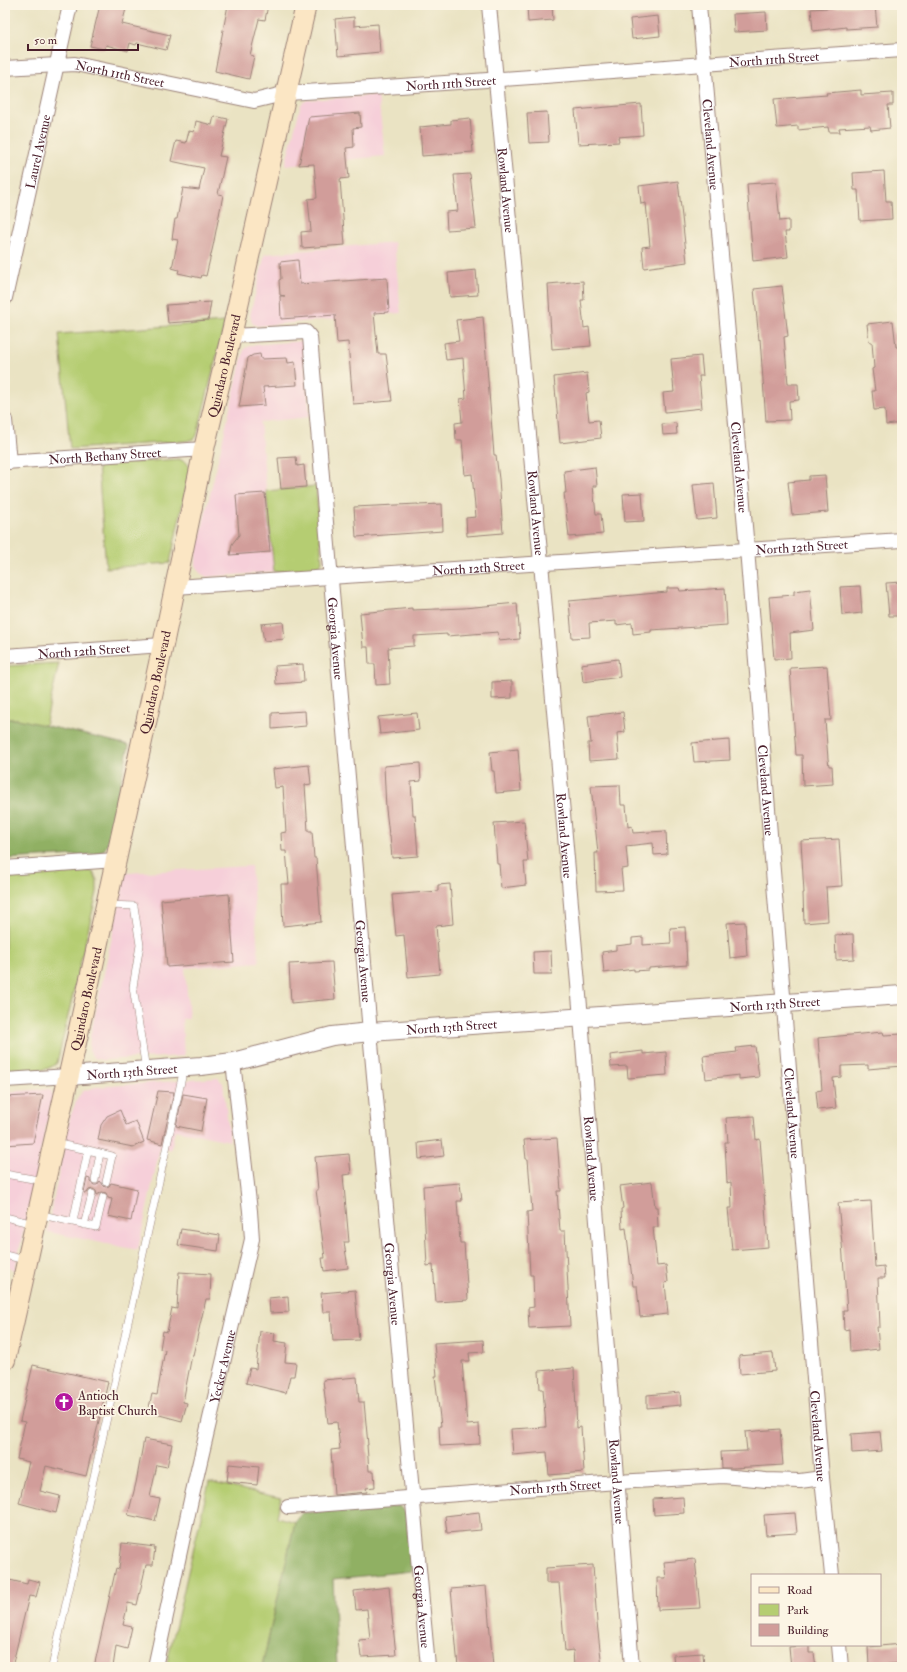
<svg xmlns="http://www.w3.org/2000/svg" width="907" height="1672" viewBox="0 0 907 1672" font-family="'IM FELL Double Pica',serif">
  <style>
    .built { fill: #f6cfd9 }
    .green { fill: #b5cd72; stroke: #80764e }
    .forest { fill: #90b064; stroke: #6d6848 }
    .building { fill: #d19d9a }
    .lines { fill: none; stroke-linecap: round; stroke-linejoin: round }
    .service-casing { stroke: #9a8177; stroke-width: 8 }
    .minor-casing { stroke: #9a8177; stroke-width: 16 }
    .tertiary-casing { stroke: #9a8177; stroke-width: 20 }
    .secondary-casing { stroke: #9a8177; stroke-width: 22 }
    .service { stroke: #fff; stroke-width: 7 }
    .minor { stroke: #fff; stroke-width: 14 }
    .tertiary { stroke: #fff; stroke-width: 18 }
    .secondary { stroke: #fbe6c4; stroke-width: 20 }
    .labels { text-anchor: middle; stroke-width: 3.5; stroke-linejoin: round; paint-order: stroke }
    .street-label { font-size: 13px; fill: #4a1f2b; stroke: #fcf5e5 }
    .poi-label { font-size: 13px; fill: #4a1f2b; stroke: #fcf5e5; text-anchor: start }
  </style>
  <rect width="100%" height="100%" fill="#fcf5e5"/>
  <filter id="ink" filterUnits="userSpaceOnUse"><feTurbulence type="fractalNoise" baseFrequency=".025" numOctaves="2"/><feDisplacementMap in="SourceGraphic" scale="8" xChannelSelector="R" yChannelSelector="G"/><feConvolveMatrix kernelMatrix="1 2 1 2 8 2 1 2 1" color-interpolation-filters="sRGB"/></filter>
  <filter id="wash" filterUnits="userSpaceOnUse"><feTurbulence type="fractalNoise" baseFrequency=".012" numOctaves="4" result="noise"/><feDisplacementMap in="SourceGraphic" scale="16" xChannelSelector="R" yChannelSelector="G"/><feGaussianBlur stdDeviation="0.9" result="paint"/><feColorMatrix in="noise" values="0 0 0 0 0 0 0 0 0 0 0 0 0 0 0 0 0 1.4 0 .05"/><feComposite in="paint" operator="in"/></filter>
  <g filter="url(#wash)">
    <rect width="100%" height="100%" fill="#eae3c3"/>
    <path class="built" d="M378,95l7,61 -100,10 16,-62 6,-4z
      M394,242l7,71 -144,13 -5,-3 -2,-8 15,-61z
      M303,341l7,76 -50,5 14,150 -67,5 -7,-4 -4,-8v-11l48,-205 7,-4z
      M251,866l8,96 -74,6 4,51h-7l2,37 -83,4 -8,-3 -4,-7 1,-13 36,-164z
      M218,1078l5,5 7,58 -55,-11 -4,20 -11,-2 -22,102 -91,-18 23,-115 8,-20 5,-6 13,-4z
      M50,1089l3,6 -38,175 -10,-3v-175z"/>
    <path class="green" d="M225,322l-28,113 -4,4 -7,2 -116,8 -11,-115z
      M179,459l8,4 3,6 -20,94 -64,5 -8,-103z
      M316,486l6,76 -3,5 -45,5 -8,-81z
      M59,663l-14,63 -27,-7h-13v-53z
      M83,870l10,2 4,8v12l-40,171c-12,11 -36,8 -52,9v-198z
      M209,1482l72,16 -4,19 18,5 -33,145h-96z"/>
    <path class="forest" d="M5,719h13l111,26 -22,100 -3,5 -8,4 -91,5z
      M399,1506l7,8 6,57 -79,8 4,88h-75l33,-145 6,-9z"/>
    <g id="blocks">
      <path class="building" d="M100,5h27l-5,19 48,11 -4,15 -29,-7 -1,2 -6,-2 -2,8 -22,-6 -2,4 -14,-3z
        M228,5h40l-3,15 -6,-1 -9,36 4,1 -5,23 -34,-8z
        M527,5h25l1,15 -25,2z
        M875,5l2,22 -31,2v-2l-33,4 -2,-22z
        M766,12l1,18 -33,2 -1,-18z
        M658,16l2,20 -28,3 -2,-20z
        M354,17v9l24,-2 2,28 -42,4 -3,-37z
        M861,90v5l32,-2v12h-5l2,23 -19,2 -1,-4 -31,2 1,4h-11l-1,-5 -30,3v-4l-21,2 -3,-29 53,-4 -1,-2z
        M641,104l2,31 -25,2 1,5 -41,2 -3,-34z
        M547,112l2,30 -20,1 -2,-30z
        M360,113l1,14 -8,1 1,19 -8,1 3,30 -9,1 5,66 -43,3 -1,-16 10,-1 -3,-32 9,-1 -3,-34 -15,1 10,-48z
        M214,116l14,3 -9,37 7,1 -8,37 5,1 -10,51 -7,30 -4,-1 -1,3 -23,-5 1,-3 -7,-2 6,-28 -6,-1 3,-20h2l6,-31 16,2 5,-22 -33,-7 5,-20 10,2 3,-12 5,1 2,-11 16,4z
        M470,118l3,34 -51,4 -2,-29 31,-3v-4z
        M884,171l2,30h5l1,18 -32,2 -2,-31h-4l-1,-17z
        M470,174l6,54 -29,2 -1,-18 12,-1 -4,-36z
        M678,181l9,81 -43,6 -2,-21 8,-1 -4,-43 -5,1 -2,-18z
        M776,182l4,39 9,-1v12h-4l3,25 -35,4 -6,-77z
        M298,260l2,24 87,-6 2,34 -15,1 4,41h8l6,47 -39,3 -5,-62 -11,1 -2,-28 -54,4 -1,-23h5l-5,-1 -1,-15 2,-1 -1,-17z
        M476,270l2,25 -28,2 -2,-24z
        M583,281l1,19h-3l3,28 5,-1 2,19 -39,3 -4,-65z
        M782,286l6,50 -4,1 4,47h10l1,16 -10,1 1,19 -24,1 -6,-82 -1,1 -5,-51z
        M211,302l-3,18 -40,3 -2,-18z
        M483,317l11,138h2l3,24 4,54 -36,3 -1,-18 10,-1 -4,-43 -7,1 -3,-35h-6l-1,-17 7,-1 -2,-23 6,-1 -3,-40 -17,2 -2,-17 15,-2 -3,-21z
        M893,321l3,26h6v16h-2l2,60 -16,2 -1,-16 -11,1 -2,-19h3l-3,-22 2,-1 -2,-26h-3l-2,-18z
        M260,354l1,5 26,-1 1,5 7,-1 2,23 -34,2 2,18 -26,2 9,-49 5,-3z
        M701,356l2,20h-4l3,32 -37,4 -2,-19 11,-1 -3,-33z
        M587,373l2,19 -3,1 3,28 10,-1 2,18 -41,5 -6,-66z
        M676,423l1,11 -14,1 -1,-11z
        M296,457l1,9 7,-1 2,22 -25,2 -3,-31z
        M595,467l2,19h-4l3,28h5l2,20 -34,3 -5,-44h2l-2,-22z
        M825,475l3,37 -36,3 -4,-33 21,-2v-4z
        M714,483l3,35 -20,2 -4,-35z
        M265,493l5,59 -40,3 2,-11 7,-9 -3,-40z
        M642,493l2,28 -19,1 -2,-28z
        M418,504v1l24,-1 1,27 -87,6 -2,-30z
        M902,582v34h-13l-3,-33z
        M860,586l2,27 -20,2 -2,-28z
        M667,588h12l1,3 45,-3 2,37 -76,5v2l-18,2 -1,-11 -16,2v-4l-27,2 1,14 -18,1 -3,-37 98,-9z
        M810,589l4,41 -24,3 1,25 -17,1 -5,-62 25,-2v-4z
        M517,603l3,36 -21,2 -1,-9 -51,4v-2l-33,2v10l-26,2 2,36 -14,1 -1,-21h-6l-1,-17h-5l-3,-34 52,-5v2l52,-2z
        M283,622l2,17 -21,2 -3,-17z
        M618,659l2,18 -37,5 -2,-18z
        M303,664l1,18 -28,2 -1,-18z
        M827,666l4,54h-6l3,39 1,7h3l1,18 -30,2 -1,-31h-6l-6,-87z
        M512,681v17l-20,1v-17z
        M305,711l1,15 -34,3v-16z
        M623,712l2,20 -8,1 2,26 -30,2 -1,-18h3l-3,-27z
        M417,713l2,17 -39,4 -2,-17z
        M729,740l1,20 -36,2 -2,-19z
        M518,749l3,42 -25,2 -2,-22h-2l-2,-19z
        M420,763l1,18 -10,1 2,33h2l3,41 -26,2 -2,-23h-1l-3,-26 -2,-43z
        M309,765l2,19 -6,1 3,46h4l2,27h2l5,64 -38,4 -2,-42h8l-3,-33h-4l-1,-18 5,-1 -3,-45 -8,1 -2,-19z
        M620,785l1,20h5l2,22 4,-1 1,7 33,-2 1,23 -13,1 -1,-12 -27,3 2,22 -7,1 2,21 -27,1 -1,-38h3l-7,-67z
        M524,821l4,41h-4l2,23 -25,3 -2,-24h-2l-3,-41z
        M839,839l3,47 -16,1 2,34 -24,2 -1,-30h1l-3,-52z
        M450,884l3,40 -17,2 4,48 -32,3 -4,-42 -8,1 -4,-41 46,-4v-6z
        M229,894l5,68 -67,5 -6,-67z
        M745,922l2,34 -17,2 -3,-35z
        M685,927l2,38 -38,3v2l-15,1v-2l-30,4 -2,-21 14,-2v-4l16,-2v-6l11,-1v8l28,-2 -1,-15z
        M853,934l1,25 -18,1 -1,-25z
        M551,951l1,23h-18l-1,-22z
        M332,962l3,37 -44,4 -2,-39z
        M883,1032l1,3 18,-1v32l-34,3v-4l-27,1v11l-8,1 3,30 -18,2 -2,-19 6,-1 -4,-52z
        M755,1046l4,31 -20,2v-4l-33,4 -3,-23 34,-4 -1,-4z
        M643,1051v3l23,-2 1,23 -39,3 -1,-12 -16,1 -1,-12z
        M158,1091l16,1 -12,52 -15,-4z
        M183,1094l24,4 -6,33 -25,-5z
        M43,1095l-10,48 -28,2v-48z
        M120,1110l6,15 10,-4 8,21 -11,5 -35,-7 3,-15 6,-9z
        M754,1116l2,24 4,-1 8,108 -36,3 -4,-42h4l-1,-26 -4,1 -2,-41h3l-2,-24z
        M557,1138l4,53h-4l3,40h5l5,95 -41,2 -1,-20 6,-1 -1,-32h-3l-3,-63 5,-1 -4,-52h-2l-2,-19z
        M442,1140l2,16 -25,3 -1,-16z
        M349,1154l2,20 -8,1 6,67h-5l4,26 -24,3 -2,-13h3l-9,-68h2l-3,-33z
        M87,1178l3,1v3l4,3h3l3,-4 5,6 4,-1 2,-3 26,6 -6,32 -23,-5 4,-17 -4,-1 -2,-5 -4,-1 -5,3 -1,-4 -3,-2 -4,1 -2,3h-3z
        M652,1182l3,25h2l1,20h-5l4,39 9,-1 2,17 -3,1 3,31 -28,3 -3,-31h-4l-7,-58 -4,1 -1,-20 2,-1 -3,-22z
        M460,1183l2,18h-5l3,42h4l4,57 -32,2 -3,-37 -6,1 -4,-80z
        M871,1201l4,66 9,-1 1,12h-7l2,49h-3l2,22 -29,3 -1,-23 -5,1 -1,-19h4l-5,-68 -4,-40z
        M181,1229l39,6 -2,16 -40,-6z
        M179,1272l32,2 -1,25h-4l-13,56h-1l-9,47 4,1 -5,18 -34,-9 4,-18 5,1 8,-45 -5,-1 3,-18 4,1 5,-24 5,1z
        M355,1290l4,50 -26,1 -2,-29h-8l-2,-19z
        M288,1296l1,16 -19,1 -1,-15z
        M260,1331l15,2 -1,8 13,2 -2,19 11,1 -2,13h-4l-4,17 -40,-10 4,-15 6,1z
        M483,1340l1,12 -15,1 1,8h-8l5,64 12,-1 1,20 -40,2 -1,-20h2l-6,-50h2l-3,-33z
        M773,1353l2,18 -35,3 -1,-18z
        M33,1365l75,17 -22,94 -40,-10 -6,25 20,5 -4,17 -37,-10 10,-41 -12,-3 8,-37 -5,-1z
        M574,1368l3,60 4,-1 3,45 -35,3 -2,-23 -34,3 -2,-26 35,-2 -3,-38h-3l-1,-18z
        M357,1377l2,25h5l4,43h-1l2,26h5l1,16 -9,1 1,4 -33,3 -3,-45 9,-1 -3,-27 -9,1 -5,-43z
        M680,1392l1,13 -34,3v-13z
        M780,1429l3,36 -50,3h-11l-1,-16 26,-1 -2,-19z
        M880,1432l2,19 -30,2 -1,-19z
        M144,1439l28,5 -5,23 -10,-2 -7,32 10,2 -5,22 -27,-6 8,-32z
        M229,1464l30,3 -2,18 -30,-3z
        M683,1497l1,16 -30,2 -1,-16z
        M479,1512l2,18 -34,3 -2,-17z
        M795,1513l2,20 -31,2 -2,-20z
        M122,1543l33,4 -2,18h-7l-9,40 -9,-2 -5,22 9,2 -5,22 -11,-3 -3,21h-19l22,-99 3,1z
        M695,1559l5,49 -42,2 -1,-32h9l-2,-16z
        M593,1565l4,58 5,44h-28l-1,-17 -8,1 -6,-68h-13v-15z
        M5,1579l22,5 1,-5 12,3 -4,15 -7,-1 -17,71h-7z
        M486,1586l7,81h-35l-7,-78z
        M389,1587l7,68 -35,2 -2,-17 11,-1 -3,-30 -11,1 -2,-19z
        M902,1644v19l-33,3 -1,-19z
        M809,1645v8h5l2,14h-25l-2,-20z
        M703,1653l1,14h-30l-1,-12z"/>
    </g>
  </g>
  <g filter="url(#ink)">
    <use href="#blocks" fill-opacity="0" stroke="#9a8177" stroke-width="1"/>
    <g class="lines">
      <g class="service-casing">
        <path id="service" d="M108,905l26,1 6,39 -7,42 13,83
          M88,1150l24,6 -6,26
          M5,1174l39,7
          M95,1180l5,-27
          M38,1214l35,8 15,-72 -34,-7
          M5,1217l29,7
          M73,1222l23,5 7,-30
          M84,1225l8,-31
          M5,1255l20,5
          M52,1667l132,-599"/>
      </g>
      <g class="minor-casing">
        <g id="minor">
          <path id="s1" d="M489,5l52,558 40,455 51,649"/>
          <path id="s2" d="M699,5l48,544 75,929 10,97"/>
          <path id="s3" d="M5,68l70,-4 179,37 33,-8c205,-11 410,-30 615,-43"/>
          <path id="s4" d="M5,298l65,-293"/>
          <path id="s5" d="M231,336l75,-4 4,5 60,695 58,635"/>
          <path d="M5,420l4,42"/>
          <path id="s6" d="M5,462l199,-13"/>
          <path id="s7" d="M175,587l727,-47"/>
          <path id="s8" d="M5,656l158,-11"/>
          <path d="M5,868l110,-8"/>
          <path d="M5,1080l64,-4"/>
          <path id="s9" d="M288,1507l329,-25 106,-6 43,4 34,1 22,-3"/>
          <path d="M839,1645l2,22"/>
          <path id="s10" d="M155,1667l36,-167 61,-261 -2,-28 -17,-149"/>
        </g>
      </g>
      <g class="tertiary-casing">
        <g id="tertiary">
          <path id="s11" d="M69,1076l132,-10 32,-4 99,-26 38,-4 532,-37"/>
        </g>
      </g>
      <g class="secondary-casing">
        <g id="secondary">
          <path id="s12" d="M5,1360l67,-299 91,-416 41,-196 27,-113 75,-331"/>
        </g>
      </g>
      <use href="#service" class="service"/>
      <use href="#minor" class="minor"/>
      <use href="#tertiary" class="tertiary"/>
      <use href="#secondary" class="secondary"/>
    </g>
  </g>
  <defs>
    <g id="church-disc" transform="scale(1)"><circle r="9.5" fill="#b5179e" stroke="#fcf5e5"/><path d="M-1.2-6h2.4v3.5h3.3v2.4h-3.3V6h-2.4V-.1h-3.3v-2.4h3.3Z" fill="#fff"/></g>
  </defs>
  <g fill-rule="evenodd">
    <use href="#church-disc" x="64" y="1402"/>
  </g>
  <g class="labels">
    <g class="street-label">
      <text dy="5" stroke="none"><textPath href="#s3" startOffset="775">North 11th Street</textPath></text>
      <text dy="5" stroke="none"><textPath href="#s3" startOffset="116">North 11th Street</textPath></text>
      <text dy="5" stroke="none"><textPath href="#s3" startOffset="451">North 11th Street</textPath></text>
      <text dy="5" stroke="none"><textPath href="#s2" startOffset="140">Cleveland Avenue</textPath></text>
      <text dy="5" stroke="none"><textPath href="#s4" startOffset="150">Laurel Avenue</textPath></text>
      <text dy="5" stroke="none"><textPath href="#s1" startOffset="186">Rowland Avenue</textPath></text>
      <text dy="5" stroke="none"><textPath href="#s12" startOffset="1018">Quindaro Boulevard</textPath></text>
      <text dy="5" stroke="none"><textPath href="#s6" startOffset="100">North Bethany Street</textPath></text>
      <text dy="5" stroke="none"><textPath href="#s2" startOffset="464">Cleveland Avenue</textPath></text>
      <text dy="5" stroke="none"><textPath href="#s1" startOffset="510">Rowland Avenue</textPath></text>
      <text dy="5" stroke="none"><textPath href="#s7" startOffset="628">North 12th Street</textPath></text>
      <text dy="5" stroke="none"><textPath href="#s7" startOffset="304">North 12th Street</textPath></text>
      <text dy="5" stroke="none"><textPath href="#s5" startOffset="384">Georgia Avenue</textPath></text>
      <text dy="5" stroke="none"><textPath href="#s8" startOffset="79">North 12th Street</textPath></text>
      <text dy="5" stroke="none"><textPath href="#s12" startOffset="694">Quindaro Boulevard</textPath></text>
      <text dy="5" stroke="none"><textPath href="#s2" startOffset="788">Cleveland Avenue</textPath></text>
      <text dy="5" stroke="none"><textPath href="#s1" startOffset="834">Rowland Avenue</textPath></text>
      <text dy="5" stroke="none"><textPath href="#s5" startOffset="708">Georgia Avenue</textPath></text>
      <text dy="5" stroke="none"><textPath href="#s12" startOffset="370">Quindaro Boulevard</textPath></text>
      <text dy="5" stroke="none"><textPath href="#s11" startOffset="711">North 13th Street</textPath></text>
      <text dy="5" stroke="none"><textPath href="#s11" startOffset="387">North 13th Street</textPath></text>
      <text dy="5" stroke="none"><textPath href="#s11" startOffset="63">North 13th Street</textPath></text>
      <text dy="5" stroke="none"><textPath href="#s2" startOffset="1112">Cleveland Avenue</textPath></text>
      <text dy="5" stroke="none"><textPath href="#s1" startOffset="1158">Rowland Avenue</textPath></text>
      <text dy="5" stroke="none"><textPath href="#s5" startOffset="1032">Georgia Avenue</textPath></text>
      <text dy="5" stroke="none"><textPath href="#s10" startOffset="308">Yecker Avenue</textPath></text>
      <text dy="5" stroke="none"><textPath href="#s2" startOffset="1436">Cleveland Avenue</textPath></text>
      <text dy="5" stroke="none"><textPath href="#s1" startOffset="1482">Rowland Avenue</textPath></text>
      <text dy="5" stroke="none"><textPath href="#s9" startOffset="268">North 15th Street</textPath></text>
      <text dy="5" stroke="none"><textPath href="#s5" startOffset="1356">Georgia Avenue</textPath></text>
    </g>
    <g class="poi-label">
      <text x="78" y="1400">Antioch<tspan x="78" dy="15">Baptist Church</tspan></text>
    </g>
  </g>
  <rect width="907" height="1672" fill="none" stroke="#fcf5e5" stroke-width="20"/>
  <rect x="751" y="1574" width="130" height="72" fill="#fcf5e5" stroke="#b59f9b"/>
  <rect x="759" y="1587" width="20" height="6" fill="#fbe6c4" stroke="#b59f9b"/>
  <text x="787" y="1594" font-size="12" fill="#4a1f2b">Road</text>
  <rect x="759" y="1604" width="20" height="12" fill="#b5cd72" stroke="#b59f9b"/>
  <text x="787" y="1614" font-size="12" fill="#4a1f2b">Park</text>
  <rect x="759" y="1624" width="20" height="12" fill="#d19d9a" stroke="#b59f9b"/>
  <text x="787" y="1634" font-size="12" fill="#4a1f2b">Building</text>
  <path d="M28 44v6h110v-6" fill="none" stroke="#4a1f2b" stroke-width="2"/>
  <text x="34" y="44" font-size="12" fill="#4a1f2b" stroke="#fcf5e5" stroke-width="3" paint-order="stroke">50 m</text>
</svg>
